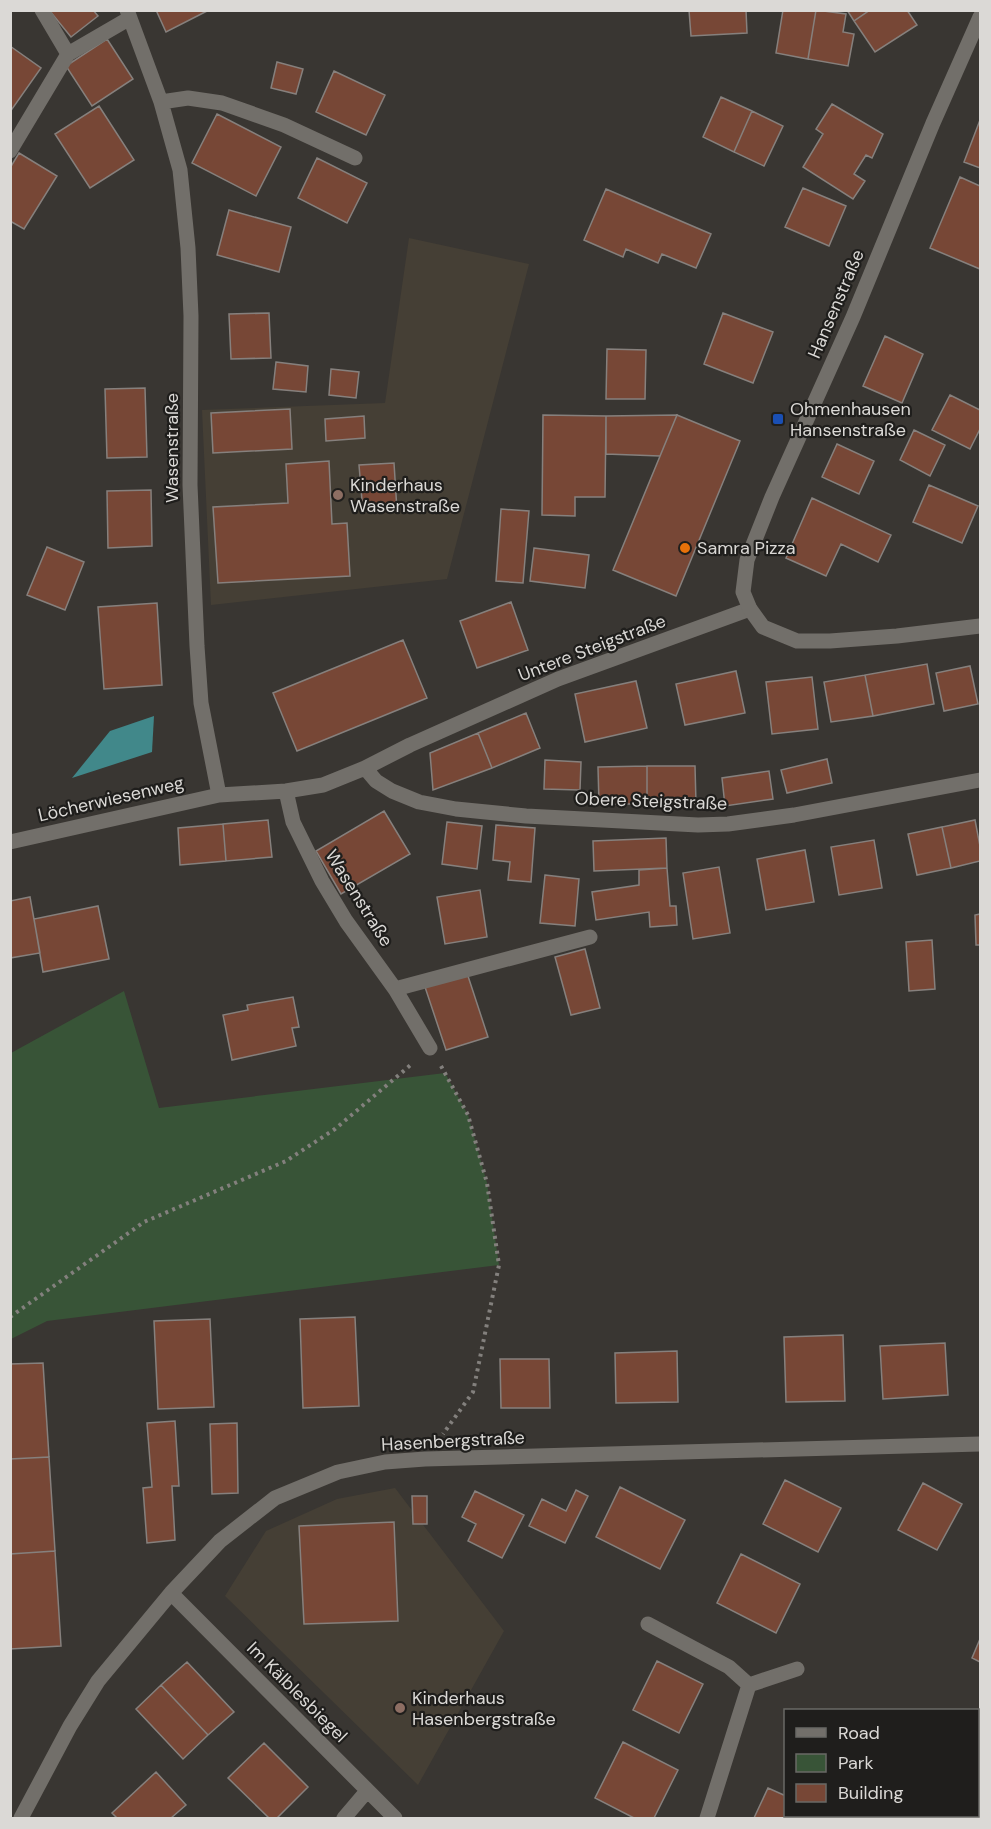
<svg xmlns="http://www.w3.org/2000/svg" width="991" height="1829" viewBox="0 0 991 1829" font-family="'DM Sans',sans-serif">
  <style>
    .built { fill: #453f35 }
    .green { fill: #385437 }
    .water { fill: #41888a }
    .building { fill: #774736; stroke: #86807d; stroke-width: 1.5 }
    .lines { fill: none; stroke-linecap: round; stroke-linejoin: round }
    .path { stroke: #83807d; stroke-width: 4; stroke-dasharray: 3 4.5; stroke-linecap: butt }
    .street { stroke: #726f6a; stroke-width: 15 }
    .secondary { stroke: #726f6a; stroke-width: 15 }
    .transit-dot { fill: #1a4fb4; stroke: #1f1e1c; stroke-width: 2 }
    .education-dot { fill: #8d6e63; stroke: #1f1e1c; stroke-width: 2 }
    .food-dot { fill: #e8710a; stroke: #1f1e1c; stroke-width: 2 }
    .labels { text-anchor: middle; stroke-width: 4.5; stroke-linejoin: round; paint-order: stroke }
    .street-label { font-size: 18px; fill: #dbd9d6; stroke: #1f1e1c }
    .poi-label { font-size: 18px; fill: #dbd9d6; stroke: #1f1e1c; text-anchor: start }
  </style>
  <rect width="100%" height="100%" fill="#393632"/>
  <path class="built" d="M409,238l120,26 -82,315 -236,26 -9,-195 183,-7z
    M395,1488l109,143 -86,154 -193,-189 41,-65 71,-32z"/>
  <path class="green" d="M124,991l35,117 286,-35 23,42 19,68 12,82 -452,56 -36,18v-286z"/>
  <path class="water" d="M154,716l-2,36 -80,26 38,-47z"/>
  <path class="building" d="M49,10h44l5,6 -27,21z
    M156,10h53l-43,22z
    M689,10h57l1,23 -56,3z
    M783,10h33l-8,49 -32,-6z
    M816,10l30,4 -3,18 11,2 -6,32 -40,-7z
    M847,10h23l-16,11z
    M870,10h37l10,15 -42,27 -21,-31z
    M107,39l26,40 -41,27 -26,-40z
    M10,46l31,22 -31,44z
    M277,62l26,7 -7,25 -25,-6z
    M334,71l51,24 -19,40 -50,-23z
    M721,97l31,14 -18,41 -31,-15z
    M832,104l51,30 -11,24 -6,-3 -12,19 11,7 -12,18 -50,-32 20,-33 -7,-5z
    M99,106l35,54 -44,28 -35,-54z
    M752,111l31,15 -19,40 -30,-14z
    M217,114l64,33 -25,49 -64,-33z
    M980,120v48l-16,-6z
    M19,153l38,23 -33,53 -14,-8v-53z
    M317,158l50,25 -20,40 -49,-25z
    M960,177l20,9v83l-50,-21z
    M803,188l43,18 -17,40 -44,-19z
    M606,189l105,45 -15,34 -34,-14 -4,9 -32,-14 -3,8 -39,-17z
    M229,210l62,17 -12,45 -62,-17z
    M269,313l2,45 -40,1 -2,-45z
    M723,313l50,19 -20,51 -49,-19z
    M885,336l38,18 -21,49 -39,-17z
    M607,349l39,1 -1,49h-39z
    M276,362l32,4 -2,26 -33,-3z
    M331,369l28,3 -3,26 -27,-3z
    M145,388l2,69 -40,1 -2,-69z
    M950,395l30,15v19l-10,20 -38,-19z
    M290,409l2,40 -79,4 -2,-40z
    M543,415l63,1 -1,81h-30v19l-33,-1z
    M677,415l-17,41 -54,-2v-38z
    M677,415l63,26 -64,155 -63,-26z
    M364,416l1,22 -39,3 -1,-22z
    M914,430l31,15 -15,31 -30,-16z
    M837,444l37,17 -15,33 -37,-17z
    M329,461l3,63 15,-1 3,53 -132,7 -5,-76 75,-4 -2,-39z
    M394,463l3,47 -34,2 -4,-47z
    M929,485l49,21 -16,37 -49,-21z
    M151,490l1,56 -44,2 -1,-57z
    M812,498l79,37 -13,27 -37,-18 -15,32 -40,-18z
    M501,509l28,2 -6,72 -27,-2z
    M47,547l37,15 -19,48 -38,-15z
    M534,548l55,7 -4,33 -55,-7z
    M511,602l17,48 -51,18 -17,-47z
    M157,603l5,82 -58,4 -6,-82z
    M403,640l24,58 -130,53 -24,-58z
    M927,664l7,40 -61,12 -8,-41z
    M970,666l8,38 -34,7 -8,-38z
    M736,671l9,42 -60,12 -9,-41z
    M865,675l8,41 -42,6 -7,-40z
    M812,677l6,52 -46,5 -6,-52z
    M636,681l11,47 -62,14 -10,-48z
    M526,713l14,35 -48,20 -14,-35z
    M478,733l14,35 -59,22 -3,-37z
    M827,759l5,24 -45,10 -6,-23z
    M545,760l36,2 -1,28 -36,-1z
    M647,766v38h-48l-1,-37z
    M647,766h48l1,37 -49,1z
    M769,771l4,28 -48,7 -3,-28z
    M384,811l26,43 -69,40 -25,-43z
    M268,820l4,37 -46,4 -3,-37z
    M975,820l5,26v15l-29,7 -9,-41z
    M447,822l35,4 -5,43 -35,-5z
    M223,824l3,37 -46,4 -2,-37z
    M496,825l39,3 -4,54 -23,-2 2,-18 -17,-2z
    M942,827l9,41 -34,7 -9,-41z
    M666,838l1,30 -73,3 -1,-30z
    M874,840l8,48 -43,7 -8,-48z
    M805,850l9,52 -48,8 -9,-51z
    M719,867l11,66 -37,6 -10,-66z
    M667,868l3,38h6l1,19 -27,2 -1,-15 -53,8 -4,-28 47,-7v-15z
    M545,875l34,4 -4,47 -35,-3z
    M480,890l7,47 -42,7 -8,-47z
    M30,897l10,56 -30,5v-57z
    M98,906l11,53 -66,13 -9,-53z
    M980,914v31h-4l-1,-30z
    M932,940l3,49 -26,2 -3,-49z
    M585,949l15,59 -29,7 -16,-58z
    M467,973l21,64 -42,13 -21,-63z
    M293,997l6,30 -7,1 4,18 -64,14 -9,-45 25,-5 -1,-5z
    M355,1317l4,89 -56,2 -3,-89z
    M210,1319l4,88 -56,2 -4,-88z
    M843,1335l2,66 -59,1 -2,-65z
    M945,1343l3,52 -65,4 -3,-53z
    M677,1351l1,51 -62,1 -1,-50z
    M500,1359h49l1,49h-49z
    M43,1363l6,94 -39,2v-95z
    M175,1421l4,65h-7l3,54 -28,3 -4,-55 9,-1 -5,-64z
    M237,1423l1,70 -26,1 -2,-70z
    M49,1457l6,94 -45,3v-95z
    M785,1480l56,28 -23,44 -55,-28z
    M923,1483l39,21 -25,46 -39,-20z
    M620,1487l65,33 -25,49 -64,-32z
    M576,1490l12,6 -23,47 -36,-17 13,-27 24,12z
    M475,1491l49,24 -22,43 -34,-17 8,-17 -14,-7z
    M412,1496h15v28h-14z
    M394,1522l4,99 -94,3 -5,-98z
    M55,1551l6,95 -51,3v-95z
    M741,1554l59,30 -24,49 -59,-30z
    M980,1639v23l-8,-4z
    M657,1661l46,23 -24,49 -46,-23z
    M187,1662l47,50 -26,23 -47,-50z
    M161,1685l47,50 -25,24 -47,-50z
    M623,1742l55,28 -24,48h-20l-39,-20z
    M264,1743l44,44 -31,31h-8l-41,-40z
    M156,1772l30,33 -15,13h-54l-5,-5z
    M768,1788l18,8v20h37l-1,2h-68z"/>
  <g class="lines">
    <path class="path" d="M441,1066l27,49 19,68 12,82 -26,127 -30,42
      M10,1317l134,-95 142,-61 49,-32 78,-66"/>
    <path class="street" d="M42,10l26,44
      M127,10l34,92 19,68 8,78 3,68 -1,169 7,161 4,57 18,92
      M161,102l27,-4 34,5 62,22 71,33
      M10,151l58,-97 62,-36
      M365,768l11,13 16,10 27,11 37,7 70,7 172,9 30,-1 66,-9 186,-35
      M286,791l7,31 29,59 24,40 49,68 35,59
      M10,842l209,-47 67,-4 37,-6 42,-17 45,-23 148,-66 192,-70
      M395,989l195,-52
      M171,1593l224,225
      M648,1624l81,43 20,18
      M749,1685l48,-16
      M21,1818l49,-92 28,-45 73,-88 49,-52 55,-43 63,-26 47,-10 40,-3 555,-15
      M344,1818l23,-27
      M707,1818l42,-133"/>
    <path class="secondary" d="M980,17l-47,106 -80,194 -81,180 -25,63 -4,32 7,17 13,18 34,14h33l67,-5 83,-10"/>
  </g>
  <rect class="transit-dot" x="772" y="413" width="12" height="12" rx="3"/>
  <g class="education-dot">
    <circle cx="338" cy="495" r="6"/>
    <circle cx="400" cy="1708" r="6"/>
  </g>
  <circle class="food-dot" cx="685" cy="548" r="6"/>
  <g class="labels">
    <g class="street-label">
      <text transform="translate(836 304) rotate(-67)" y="6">Hansenstraße</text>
      <text transform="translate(172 448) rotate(-90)" y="6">Wasenstraße</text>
      <text transform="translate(592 648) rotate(-21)" y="6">Untere Steigstraße</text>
      <text transform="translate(111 799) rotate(-13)" y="6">Löcherwiesenweg</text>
      <text transform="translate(651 801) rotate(2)" y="6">Obere Steigstraße</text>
      <text transform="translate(359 898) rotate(58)" y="6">Wasenstraße</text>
      <text transform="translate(453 1441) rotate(-3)" y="6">Hasenbergstraße</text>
      <text transform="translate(297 1692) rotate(45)" y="6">Im Kälblesbiegel</text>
    </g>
    <g class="poi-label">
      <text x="790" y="415">Ohmenhausen<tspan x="790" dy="21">Hansenstraße</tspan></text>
      <text x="350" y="491">Kinderhaus<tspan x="350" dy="21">Wasenstraße</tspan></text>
      <text x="697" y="554">Samra Pizza</text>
      <text x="412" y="1704">Kinderhaus<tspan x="412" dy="21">Hasenbergstraße</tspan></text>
    </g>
  </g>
  <rect width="991" height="1829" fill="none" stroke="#dbd9d6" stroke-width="24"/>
  <rect x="784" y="1709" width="195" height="108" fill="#1f1e1c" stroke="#6a6966" stroke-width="1.5"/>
  <rect x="796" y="1728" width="30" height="9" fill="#726f6a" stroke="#6a6966" stroke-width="1.5"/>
  <text x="838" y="1739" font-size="18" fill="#dbd9d6">Road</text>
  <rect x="796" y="1754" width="30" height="18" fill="#385437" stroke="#6a6966" stroke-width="1.5"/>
  <text x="838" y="1769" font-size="18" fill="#dbd9d6">Park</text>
  <rect x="796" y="1784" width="30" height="18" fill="#774736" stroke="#6a6966" stroke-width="1.5"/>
  <text x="838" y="1799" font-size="18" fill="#dbd9d6">Building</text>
</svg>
